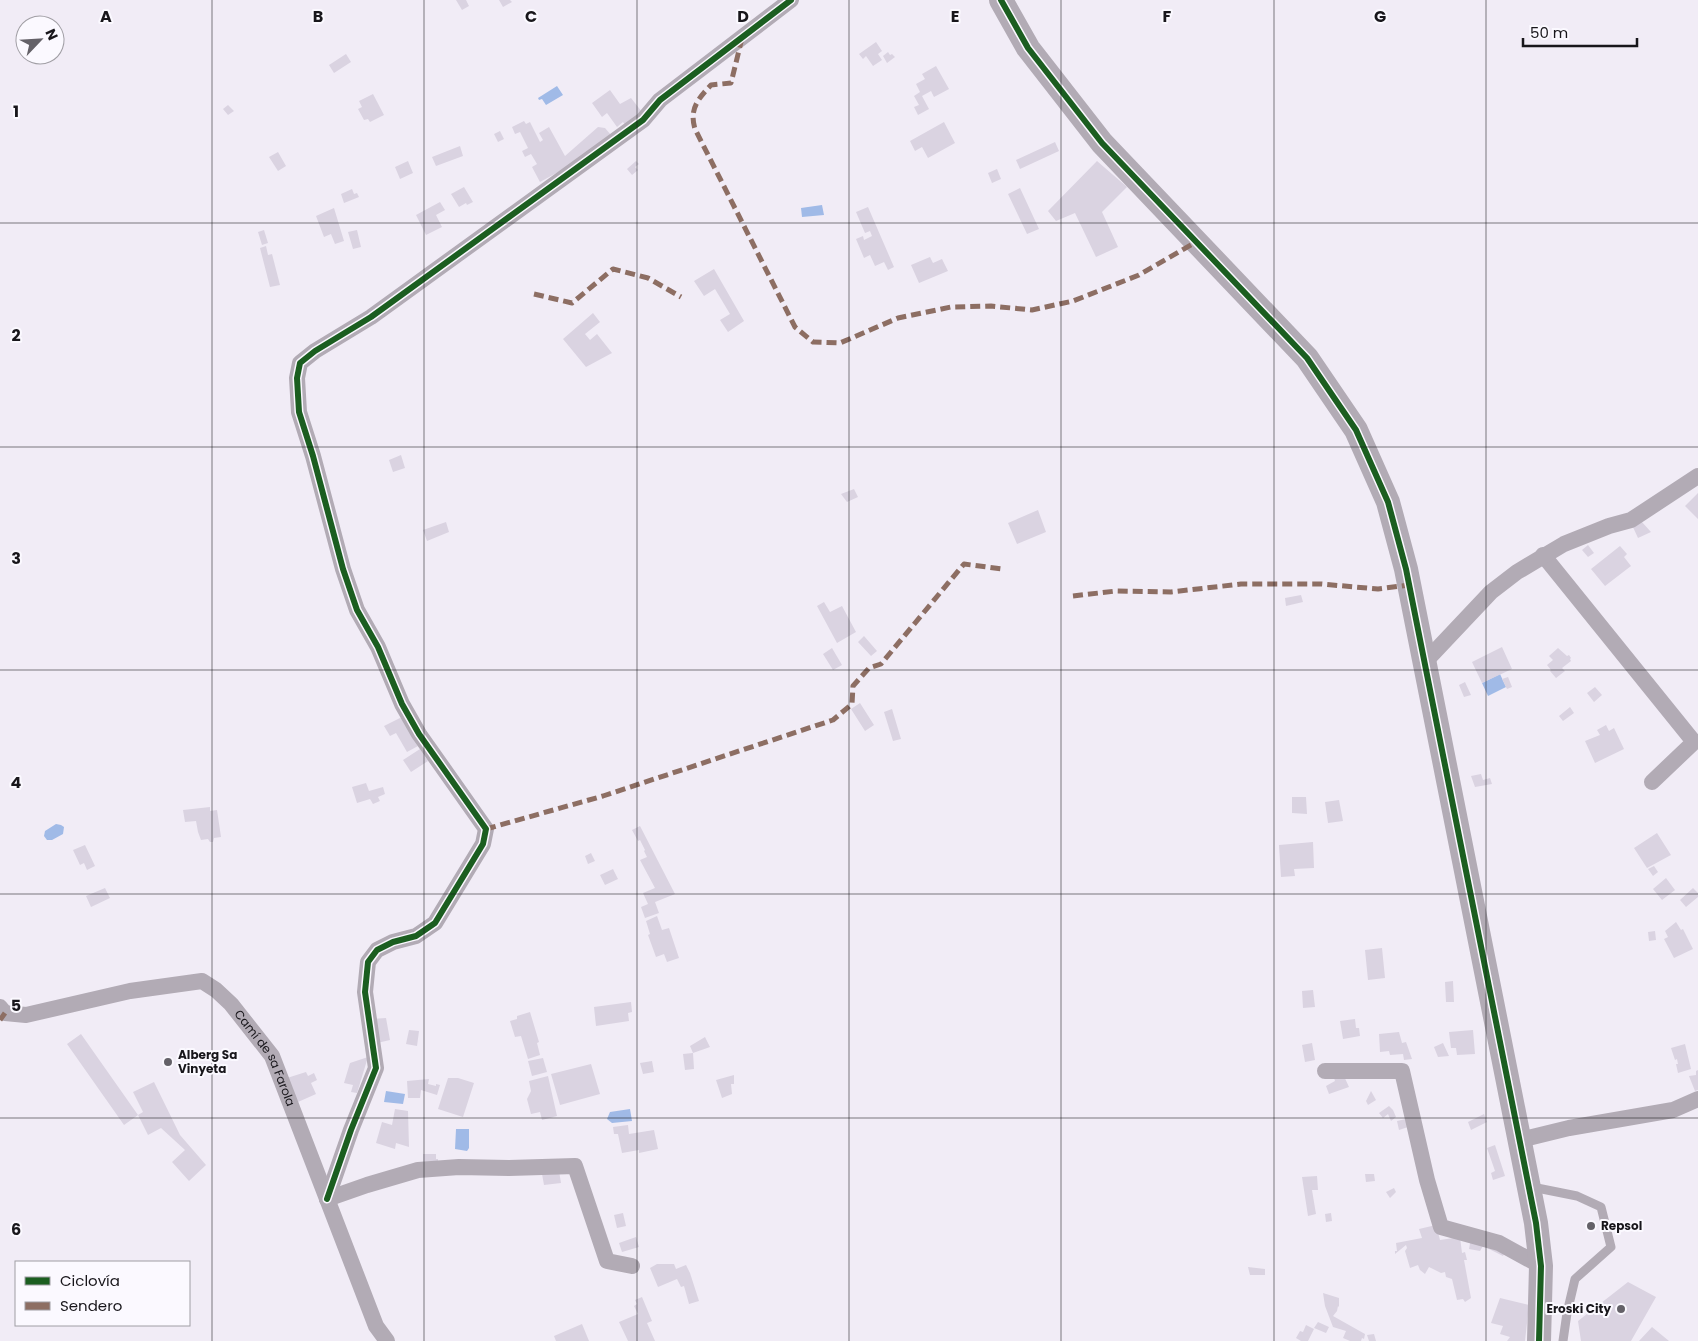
<svg xmlns="http://www.w3.org/2000/svg" width="1698" height="1341" viewBox="0 0 1698 1341" font-family="Poppins,sans-serif">
  <style>
    .water { fill: #a0bae7 }
    .building { fill: #dad3e1 }
    .lines { fill: none; stroke-linecap: round; stroke-linejoin: round }
    .lane { stroke: #b2abb5; stroke-width: 9 }
    .street { stroke: #b2abb5; stroke-width: 16 }
    .secondary { stroke: #b2abb5; stroke-width: 24 }
    .quiet { stroke: #8d6e63; stroke-width: 5; stroke-dasharray: 10 5; stroke-linecap: butt }
    .cycleway-casing { stroke: #fbf9ff; stroke-width: 9 }
    .cycleway { stroke: #1b5e20; stroke-width: 6 }
    .grid { fill: none; stroke: #18161b; stroke-width: 1; stroke-opacity: 0.55 }
    .poi-dot { fill: #646168; stroke: #fbf9ff; stroke-width: 2 }
    .labels { text-anchor: middle; stroke-width: 4; stroke-linejoin: round; paint-order: stroke }
    .poi-label { font-size: 12px; font-weight: bold; fill: #18161b; stroke: #fbf9ff; text-anchor: start }
    .street-label { font-size: 12px; fill: #18161b; stroke: #fbf9ff }
    .grid-label { font-size: 16px; text-anchor: middle; font-weight: bold; fill: #18161b; stroke: #fbf9ff; stroke-width: 4; stroke-linejoin: round; paint-order: stroke }
  </style>
  <rect width="100%" height="100%" fill="#f1ecf6"/>
  <path class="water" d="M557,86l6,9 -17,10 -4,-6 -3,1 -1,-2z
    M822,205l2,10 -22,2 -1,-9z
    M1500,674l6,13 -18,9 -6,-13z
    M56,824l5,1 3,2 -1,7 -11,6h-5l-3,-4 1,-5z
    M386,1091l19,3 -2,10 -19,-2z
    M630,1109l2,12 -20,2 -5,-4 3,-7z
    M456,1129h13v19l-2,3 -12,-2z"/>
  <path class="building" d="M456,0h10l3,6 -7,4z
    M499,0h11l2,2 -9,5z
    M876,42l6,9 -4,3 4,6 -9,6 -7,-10 -3,3 -4,-5z
    M888,52l2,3 2,-1 3,3 -8,6 -4,-7z
    M346,54l5,8 -17,11 -5,-8z
    M936,66l13,23 -15,8 -3,-6 -9,5 7,13 -11,6 -4,-8 5,-2 -5,-9 6,-4 -4,-8 9,-5 -3,-5z
    M610,90l10,14 11,-6 11,14 -17,13 -2,-3 -6,5 -10,-14 -5,4 -10,-14z
    M373,94l11,21 -14,7 -2,-3 -4,1 -6,-11 4,-2 -3,-6z
    M228,105l6,6 -6,4 -5,-6z
    M524,121l2,3 4,-2 10,20 3,-2 -4,-7 10,-6 16,29 33,-29 7,1 6,7 -51,36 -20,11 -8,-15 5,-3 -6,-10 -6,3 -3,-6 6,-3 -8,-16 -5,2 -3,-7z
    M944,122l11,21 -27,15 -6,-11 -7,4 -5,-10z
    M500,131l4,8 -6,3 -4,-8z
    M1055,142l4,9 -39,18 -4,-9z
    M460,146l3,10 -27,10 -4,-9z
    M278,152l8,14 -8,5 -9,-14z
    M408,161l5,12 -13,6 -5,-12z
    M636,161l3,3 -4,3 3,3 -6,5 -5,-6z
    M1097,161l30,26 -25,25 16,35 -22,10 -21,-44 -19,8 -8,-10z
    M997,169l4,10 -9,4 -4,-10z
    M464,187l9,15 -6,3 -1,-2 -7,4 -8,-13z
    M1020,188l19,41 -12,5 -19,-40z
    M352,189l2,5 3,-1 2,4 -15,6 -3,-9z
    M440,202l5,8 -9,5 6,12 -16,8 -10,-20z
    M868,207l26,60 -6,3 -4,-8 -9,4 -5,-11 -6,3 -8,-19 7,-3 1,4 8,-4 -2,-5 -5,2 -9,-21z
    M334,208l10,33 -9,3 -4,-10 -7,3 -8,-21z
    M264,230l4,13 -6,2 -4,-13z
    M357,230l4,17 -8,2 -5,-17z
    M266,246l2,9 4,-1 8,31 -10,2 -10,-39z
    M930,257l3,6 9,-4 6,12 -29,12 -8,-18z
    M714,269l30,52 -16,11 -8,-12 10,-6 -15,-25 -11,7 -10,-15z
    M593,313l7,9 -15,12 5,6 7,-6 15,19 -26,14 -23,-28z
    M401,455l4,13 -12,4 -4,-12z
    M854,489l4,8 -11,5 -6,-8z
    M1698,493v26l-13,-13z
    M1038,510l8,22 -29,12 -9,-21z
    M1641,521l10,11 -13,6 -6,-13z
    M446,522l3,10 -22,9 -4,-11z
    M1588,545l6,8 -6,4 -6,-7z
    M1620,546l7,8 -3,3 7,9 -26,20 -14,-17z
    M1301,595l2,7 -17,4 -1,-8z
    M824,602l6,10 12,-6 14,26 -19,11 -20,-37z
    M864,636l13,15 -6,5 -13,-14z
    M1502,647l10,22 -30,14 -10,-21z
    M832,648l10,17 -9,5 -10,-16z
    M1558,648l9,8 2,-1 2,3 -1,1 1,2 -9,7 3,3 -9,7 -6,-7 1,-1 -4,-5 6,-5 -4,-4z
    M1508,677l4,10 -5,2 -5,-10z
    M1465,682l6,13 -7,2 -5,-12z
    M1595,687l7,8 -8,7 -7,-9z
    M860,703l14,22 -9,6 -14,-22z
    M1570,707l4,6 -11,8 -4,-5z
    M892,709l9,30 -8,2 -9,-29z
    M402,717l16,29 -11,6 -11,-19 -6,3 -6,-10z
    M1606,725l3,6 5,-3 10,21 -29,14 -10,-22 15,-6 -3,-5z
    M420,749l8,12 -17,11 -8,-12z
    M1481,774l2,6 7,-2 2,6 -17,3 -4,-11z
    M366,783l3,8 14,-4 2,7 -7,3 2,4 -7,3 -3,-5 -13,4 -5,-16z
    M1292,797h14l1,17 -15,-1z
    M1339,800l4,21 -15,2 -3,-21z
    M210,807v4l7,-1 4,27 -7,1 -1,4h-3l-2,-3 -7,1 -3,-8 -2,-11 -11,1 -2,-12z
    M640,826l35,68 -20,8 4,11 -14,5 -4,-11 7,-3 -5,-11 12,-5 -15,-28 7,-3 -3,-6 1,-1 -5,-10 -2,1 -6,-11z
    M1657,833l14,22 -24,13 -13,-20z
    M1313,842l1,26 -20,1 1,7 -14,1 -2,-32z
    M85,845l10,21 -8,4 -3,-7 -4,2 -7,-15z
    M591,853l4,8 -7,3 -3,-8z
    M1654,866l4,6 -5,4 -5,-7z
    M613,869l5,10 -13,6 -5,-10z
    M1666,878l9,12 -13,10 -9,-11z
    M105,888l5,10 -19,9 -5,-11z
    M1693,888l5,5v4l-12,10 -6,-7z
    M657,916l5,14 7,-2 10,30 -12,4 -3,-8 -8,3 -8,-22 2,-1 -4,-13z
    M1676,922l5,8 2,-1 10,20 -19,9 -10,-19 4,-2 -3,-6z
    M1655,931l1,9 -7,1 -1,-9z
    M1382,948l3,30 -17,2 -3,-30z
    M1453,981l1,21h-8l-1,-20z
    M1313,990l2,17 -12,1 -1,-17z
    M631,1002l1,10 -4,1 1,8 -33,5 -2,-19z
    M530,1012l9,30 -2,1 3,12 -12,4 -7,-23 -6,1 -5,-16 7,-2v-3z
    M386,1018l4,22 -13,3 -6,-24z
    M1355,1019l1,9h3l1,8 -17,3 -3,-18z
    M409,1030l10,1 -2,15 -11,-2z
    M1473,1030l2,24 -18,1 -1,-7h-5l-2,-16z
    M1399,1032l3,11 4,-1 6,17 -8,1 -1,-6 -13,1 -1,-4 -9,1 -1,-18z
    M81,1034l57,81 -14,10 -57,-81z
    M705,1037l5,10 -17,6 1,16 -9,1 -2,-16 10,-1 -3,-7z
    M1312,1043l3,17 -10,2 -3,-17z
    M1443,1043l6,13 -11,1 -4,-10z
    M1685,1044l6,25 -13,4 -2,-9h2l-1,-5 -2,1 -4,-12z
    M368,1057l-11,36 -6,-1 2,-7 -9,-2 6,-20z
    M543,1058l4,14 -15,4 -4,-15z
    M652,1061l2,11 -11,2 -3,-11z
    M591,1064l9,30 -40,11 -9,-31z
    M1698,1070v20l-3,1 -6,-15 7,-1v-4z
    M306,1072l2,4 6,-3 3,7 -6,3 5,11 -18,8 -11,-24z
    M1343,1074l6,13 -20,7 -3,-8 9,-5 -1,-3z
    M734,1075v9h-3l1,10 -10,4 -6,-18z
    M548,1076l9,40 -15,4 -2,-8 -9,2 -4,-15 4,-8 -2,-10z
    M448,1078h10l16,5 -11,34 -25,-8z
    M429,1079l-1,5 8,2v-2l4,1 -3,10 -16,-5 -1,8h-12l-1,-17z
    M154,1082l26,53 26,30 -17,16 -17,-19 13,-12 -24,-22 -13,7 -10,-20 5,-3 -10,-20z
    M1371,1091l5,9 -8,5 -2,-4z
    M1389,1106l4,4 3,7 -5,4 -3,-7 -5,4 -4,-5z
    M395,1109l13,2 1,36 -13,-4 -1,6 -19,-6 6,-21 10,3z
    M1484,1114l3,8 -16,8 -3,-8z
    M1406,1119l2,8 -9,3 -2,-9z
    M628,1125l1,9 25,-4 4,19 -19,4v-3l-17,3 -4,-19h-4l-1,-7z
    M1495,1145l10,31 -12,4 -2,-7 4,-2 -8,-23z
    M423,1154h13v5h2v3h-15z
    M559,1171l2,12 -17,2 -2,-11z
    M1365,1174h9l1,7 -9,1z
    M1317,1176l1,14h-6l4,24 -8,2 -6,-39z
    M1394,1188l2,4 -6,6 -4,-6z
    M623,1213l3,13 -9,2 -3,-13z
    M1331,1213l1,8 -6,1 -1,-8z
    M1436,1225l4,15 20,-3 2,16 3,-1 2,8h-3l7,38 -6,4 -2,-3 -6,1 -5,-21 -6,-2 -1,-5 -4,1 -12,-6 -4,7 -5,-4 -2,-5 -8,3 -5,-17 2,-3 -1,-3 -11,9v-3h2l-1,-8 26,-5 -3,-9z
    M636,1237l3,10 -17,5 -3,-9z
    M1471,1238l35,12 -3,6 -20,-10 -3,5 -11,-2z
    M657,1264h17l2,5 10,-4 4,8 9,28 -10,3 -5,-18 -3,1 -4,-8 -19,8 -8,-19z
    M1248,1267l17,2v6h-15z
    M1628,1282l28,15 -25,44h-50l-3,-20z
    M1323,1293l16,5v9l-1,-1 -1,5 -4,5 32,18 -1,5 -2,-1 -1,3h-11l-7,-3 3,-7 -13,-4 -8,-21z
    M642,1297l10,24 -5,2 8,18h-27l-9,-19 19,-8 -4,-8 3,-2 -2,-4z
    M1500,1298l29,7 -4,36h-18l3,-4 -10,-3 3,-8 -12,-3z
    M1318,1322l11,5 -3,6 -12,-5z
    M582,1324l7,17h-33l-2,-5z
    M1306,1325l8,4 -6,12h-7l-5,-3 4,-7 3,1z
    M1652,1327l17,14h-30z
    M1374,1334l2,7h-7l-2,-6z"/>
  <g class="lines">
    <path class="lane" d="M1532,1187l45,9 24,11 10,40 -36,32 -8,34 -4,28"/>
    <g class="street">
      <path d="M1543,555l151,187 -42,40"/>
      <path d="M1424,663l67,-71 26,-20 47,-28 45,-18 22,-6 67,-44"/>
      <path id="s1" d="M0,1007l5,6 21,2 104,-24 72,-10 14,9 15,14 41,52 104,270 11,15"/>
      <path d="M1325,1071h77l25,109 14,47 58,16 42,23"/>
      <path d="M1520,1140l49,-12 104,-18 25,-11"/>
      <path d="M327,1199l24,-69 25,-62 -11,-76 3,-30 9,-12 16,-8 23,-6 19,-13 48,-79 3,-15 -67,-95 -17,-30 -24,-57 -21,-37 -14,-41 -30,-113 -14,-44 -2,-34 3,-15 15,-12 56,-34 272,-197 17,-20 131,-100"/>
      <path d="M327,1199l40,-14 51,-15 41,-3 50,1 66,-2 32,95 25,5"/>
    </g>
    <path class="secondary" d="M1001,0l27,48 74,95 205,215 49,72 32,72 18,67 130,654 5,43 -2,75"/>
    <path class="quiet" d="M742,38l-11,45 -20,2c-13,14 -22,24 -16,44l100,198 18,15 27,1 58,-25 53,-11 40,-1 41,4 41,-9 66,-26 57,-33
      M534,294l38,9 41,-34 35,9 33,19
      M1073,596l43,-5 55,1 70,-8h80l57,5 31,-4
      M486,829l117,-33 230,-76 19,-16 1,-18 16,-18 12,-4 83,-100 38,5
      M0,1020l5,-7"/>
    <g class="cycleway-casing">
      <path id="cycleway" d="M1001,0l27,48 74,95 205,215 49,72 32,72 18,67 130,654 5,43 -2,75
        M327,1199l24,-69 25,-62 -11,-76 3,-30 9,-12 16,-8 23,-6 19,-13 48,-79 3,-15 -67,-95 -17,-30 -24,-57 -21,-37 -14,-41 -30,-113 -14,-44 -2,-34 3,-15 15,-12 56,-34 272,-197 17,-20 131,-100"/>
    </g>
    <use href="#cycleway" class="cycleway"/>
  </g>
  <path class="grid" d="M212,0v1341M424,0v1341M637,0v1341M849,0v1341M1061,0v1341M1274,0v1341M1486,0v1341M0,223h1698M0,447h1698M0,670h1698M0,894h1698M0,1118h1698"/>
  <g class="poi-dot">
    <circle cx="168" cy="1062" r="5"/>
    <circle cx="1591" cy="1226" r="5"/>
    <circle cx="1621" cy="1309" r="5"/>
  </g>
  <g class="labels">
    <g class="poi-label">
      <text x="178" y="1059">Alberg Sa<tspan x="178" dy="14">Vinyeta</tspan></text>
      <text x="1601" y="1230">Repsol</text>
      <text x="1611" y="1313" text-anchor="end">Eroski City</text>
    </g>
    <g class="street-label">
      <text dy="4" stroke="none"><textPath href="#s1" startOffset="310">Camí de sa Farola</textPath></text>
    </g>
  </g>
  <g class="grid-label">
    <text x="106" y="22">A</text>
    <text x="318" y="22">B</text>
    <text x="531" y="22">C</text>
    <text x="743" y="22">D</text>
    <text x="955" y="22">E</text>
    <text x="1167" y="22">F</text>
    <text x="1380" y="22">G</text>
    <text x="16" y="117">1</text>
    <text x="16" y="341">2</text>
    <text x="16" y="564">3</text>
    <text x="16" y="788">4</text>
    <text x="16" y="1011">5</text>
    <text x="16" y="1235">6</text>
  </g>
  <rect x="15" y="1261" width="175" height="65" fill="#fbf9ff" stroke="#a09ea4"/>
  <rect x="25" y="1277" width="25" height="8" fill="#1b5e20" stroke="#a09ea4"/>
  <text x="60" y="1286" font-size="15" fill="#18161b">Ciclovía</text>
  <rect x="25" y="1302" width="25" height="8" fill="#8d6e63" stroke="#a09ea4"/>
  <text x="60" y="1311" font-size="15" fill="#18161b">Sendero</text>
  <g transform="translate(40 40) rotate(65)"><circle r="24" fill="#fbf9ff" stroke="#a09ea4"/>
  <path d="M0-4L9 19L0 12L-9 19Z" fill="#646168"/>
  <text y="-8" font-size="14" font-weight="bold" text-anchor="middle" fill="#18161b">N</text>
  </g>
  <path d="M1523 38v8h114v-8" fill="none" stroke="#18161b" stroke-width="2.5"/>
  <text x="1530" y="38" font-size="15" fill="#18161b" stroke="#fbf9ff" stroke-width="4" paint-order="stroke">50 m</text>
</svg>
